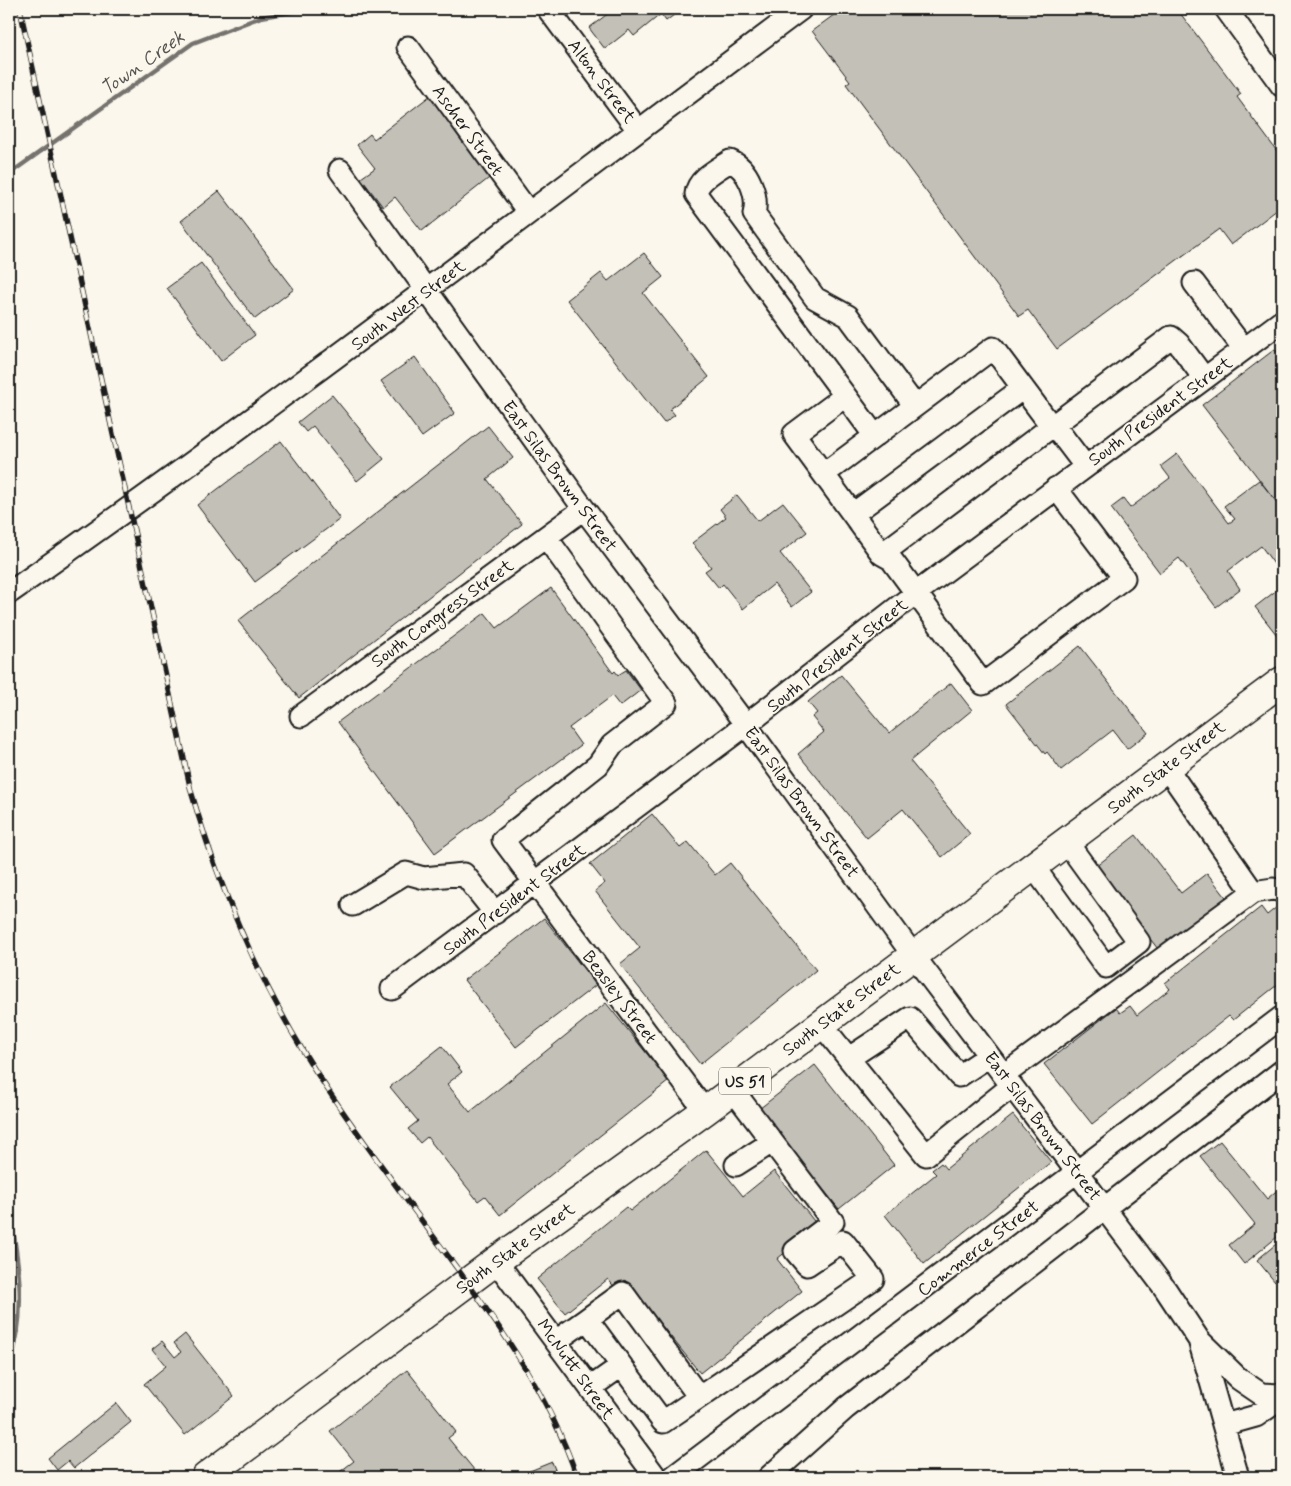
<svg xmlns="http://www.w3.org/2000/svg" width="1291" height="1486" viewBox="0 0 1291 1486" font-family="Mynerve,sans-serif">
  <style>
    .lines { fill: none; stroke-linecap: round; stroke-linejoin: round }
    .stream { stroke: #74726e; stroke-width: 4.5 }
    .building { fill: #c3c0b8; stroke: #1c1c1c }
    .minor-casing { stroke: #1c1c1c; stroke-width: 25 }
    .major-casing { stroke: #1c1c1c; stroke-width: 31 }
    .minor { stroke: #fbf7ec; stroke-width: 21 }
    .major { stroke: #fbf7ec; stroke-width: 28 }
    .rail-casing { stroke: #1c1c1c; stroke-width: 5.5 }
    .rail { stroke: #fbf7ec; stroke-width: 4; stroke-dasharray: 11; stroke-linecap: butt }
    .labels { text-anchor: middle; stroke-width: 4; stroke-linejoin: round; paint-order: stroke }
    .shield { fill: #fbf7ec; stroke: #5f5e5a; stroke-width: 1 }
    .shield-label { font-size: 16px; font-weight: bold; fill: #1c1c1c }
    .street-label { font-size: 18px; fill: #1c1c1c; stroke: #fbf7ec }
    .water-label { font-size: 19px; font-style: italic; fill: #575653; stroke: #fbf7ec }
  </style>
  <rect width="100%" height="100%" fill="#fbf7ec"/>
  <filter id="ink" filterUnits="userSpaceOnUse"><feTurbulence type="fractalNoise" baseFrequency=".02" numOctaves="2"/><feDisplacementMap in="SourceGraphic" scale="10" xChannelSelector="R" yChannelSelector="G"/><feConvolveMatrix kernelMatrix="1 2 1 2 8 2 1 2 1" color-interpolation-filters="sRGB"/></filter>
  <g filter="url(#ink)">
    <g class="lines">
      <path class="stream" d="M9,174l184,-131 68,-26 48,-8
        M9,1206c9,52 19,109 0,160"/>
    </g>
    <path class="building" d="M614,9h68l-16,12 -5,-7 -27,22 -5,-6 -24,19 -16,-21z
      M842,9h335l64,85 -4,3 45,61v48l-51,39 -12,-16 -162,120 -29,-39 -9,6 -173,-232 4,-3 -38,-50z
      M431,95l62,80 -71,56 -27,-34 -12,10 -22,-29 14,-10 -18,-23 13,-11 4,5z
      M219,191l75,98 -39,30 -74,-98z
      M644,253l19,24 -20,16 66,84 -39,32 5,6 -11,8 -97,-123 34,-27 7,8z
      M201,263l54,72 -34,26 -54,-73z
      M1275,349l7,10v150l-80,-104z
      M415,357l40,56 -33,24 -41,-56z
      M332,395l52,64 -27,22 -44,-55 -7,6 -8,-10z
      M488,426l25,32 -26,21 35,45 -223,174 -61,-77z
      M281,441l59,78 -85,63 -58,-77z
      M1177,454l52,69 6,-4 -11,-13 35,-26 23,29v66l-21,-29 -33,25 12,18 -24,18 -37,-49 -19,15 -49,-65 12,-9 7,9 40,-30 -9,-12z
      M737,495l21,26 25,-19 24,30 -27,21 31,39 -19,15 -18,-23 -31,25 -20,-25 -4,4 -14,-17 6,-4 -19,-24 34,-26 -6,-8z
      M1282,586v51l-2,2 -25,-32z
      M551,588l62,85 2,-2 3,4 8,-5 15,20 -21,16 -8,-10 -43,32 12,17 -146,108 -97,-131 147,-109 12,15z
      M1080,646l68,87 -21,16 -14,-19 -52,40 -14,-18 -2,2 -39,-50z
      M841,675l48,58 62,-50 21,27 -62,51 60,73 -28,23 -39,-48 -36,29 -69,-84 26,-22 -12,-15 5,-4 -9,-11z
      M652,814l28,34 8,-6 27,33 15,-12 86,107 -116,94 -80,-100 20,-16 -45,-57 10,-8 -15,-19z
      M1136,835l45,58 26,-20 22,28 -68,52 -66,-86z
      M1261,907l6,8 10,-8 5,7v67l-49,39 -4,-4 -137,108 -48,-60 72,-56 4,5 10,-7 7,9 33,-26 -5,-6z
      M544,918l52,67 -80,62 -52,-67z
      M606,1003l63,78 -169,134 -15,-19 -7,5 -51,-64 -7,6 -12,-14 10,-8 -28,-34 52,-41 20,26 -15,12 23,28z
      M815,1065l79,100 -55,44 -80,-100z
      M1013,1115l38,47 -127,102 -39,-49 51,-41 -4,-4 9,-7 5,6z
      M1220,1141l47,58 15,-13v47l-38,31 -15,-19 26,-21 -55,-68z
      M706,1150l37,46 31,-25 44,55 -41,33 25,32 -102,82 -75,-93 -10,8 -7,-9 -43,34 -28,-34 89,-72 4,4z
      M1282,1239v37l-7,6 -18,-22z
      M185,1334l49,62 -49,39 -41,-51 22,-18 -14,-17 10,-8 13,16 6,-5 -7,-9z
      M407,1370l49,62 -8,6 32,39h-147l21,-16 -24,-30z
      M116,1403l15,19 -57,46 -6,-7 -11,9 -9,-12z
      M552,1462l6,15h-37l-1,-2z"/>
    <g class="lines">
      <g class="minor-casing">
        <path id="minor" d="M548,9l90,121
          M1226,9l56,77
          M408,47l121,166
          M340,170l244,339 162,216 167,230 253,335 33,50 39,137
          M1194,283l50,66
          M845,396l-51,38 88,120 289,-217 8,7 25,34
          M875,436l-179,-242c1,-15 22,-25 34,-33 18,7 29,35 24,53l61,84 33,18 67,90
          M824,474l169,-126 59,79 8,6 25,33
          M853,514l170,-126
          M546,537l120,166 -54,42 -14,20 -95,75 202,271
          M882,554l9,5 92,125 141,-106 -68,-90
          M9,593c269,-188 529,-388 792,-584
          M301,716l283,-207
          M1166,767l87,125 20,-3 9,2
          M1033,866l73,101 33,-25 -73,-101
          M353,905l53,-32 18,5 40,-4 31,39
          M392,989l354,-264 170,-132 366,-272
          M821,1024l105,131 86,-69
          M849,1058l61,-40 49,58 30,-20
          M1004,1075l249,-183
          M736,1165l36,-23
          M496,1261l160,216
          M587,1319l36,-26 76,104
          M556,1341l31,-22 76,103 210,-143 -30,-38 -36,24 -12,-14 38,-29 -100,-132
          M1200,1341l39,38 22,15 21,1
          M590,1388l31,-22
          M1224,1425l32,-9 26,-18
          M673,1477l609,-460
          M769,1477l77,-69 436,-337"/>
      </g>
      <g class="major-casing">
        <path id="major" d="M206,1477l290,-216 209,-150 577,-430"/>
      </g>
      <use href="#minor" class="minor"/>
      <use href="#major" class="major"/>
      <g class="rail-casing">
        <path id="rail" d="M20,9l171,782c31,107 75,207 137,299 37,55 77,108 117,162 52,70 104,142 132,225"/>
      </g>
      <use href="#rail" class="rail"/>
    </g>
  </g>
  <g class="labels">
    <rect class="shield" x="719" y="1067.5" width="52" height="27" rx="4"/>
    <g class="shield-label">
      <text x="745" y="1087">US 51</text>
    </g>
    <g class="street-label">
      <text transform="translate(602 81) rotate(53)" y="6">Alton Street</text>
      <text transform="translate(468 130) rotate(54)" y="6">Ascher Street</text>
      <text transform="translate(408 305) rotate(-37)" y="6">South West Street</text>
      <text transform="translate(1160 411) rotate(-36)" y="6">South President Street</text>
      <text transform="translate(560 476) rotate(54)" y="6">East Silas Brown Street</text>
      <text transform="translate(442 613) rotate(-36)" y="6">South Congress Street</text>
      <text transform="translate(837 655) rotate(-38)" y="6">South President Street</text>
      <text transform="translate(1166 767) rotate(-37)" y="6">South State Street</text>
      <text transform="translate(802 802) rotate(54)" y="6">East Silas Brown Street</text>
      <text transform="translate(514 899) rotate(-37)" y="6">South President Street</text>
      <text transform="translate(620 997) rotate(53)" y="6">Beasley Street</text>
      <text transform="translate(841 1009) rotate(-37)" y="6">South State Street</text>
      <text transform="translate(1043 1126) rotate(53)" y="6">East Silas Brown Street</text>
      <text transform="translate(515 1248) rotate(-36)" y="6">South State Street</text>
      <text transform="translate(978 1248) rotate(-37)" y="6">Commerce Street</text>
      <text transform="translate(576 1369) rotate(54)" y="6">McNutt Street</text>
    </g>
    <g class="water-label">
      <text transform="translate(142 62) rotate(-35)" y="7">Town Creek</text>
    </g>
  </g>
  <rect width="1291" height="1486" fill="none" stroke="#fbf7ec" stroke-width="30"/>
  <rect x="15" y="15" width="1261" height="1456" fill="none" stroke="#1c1c1c" stroke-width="2" filter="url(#ink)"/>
</svg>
